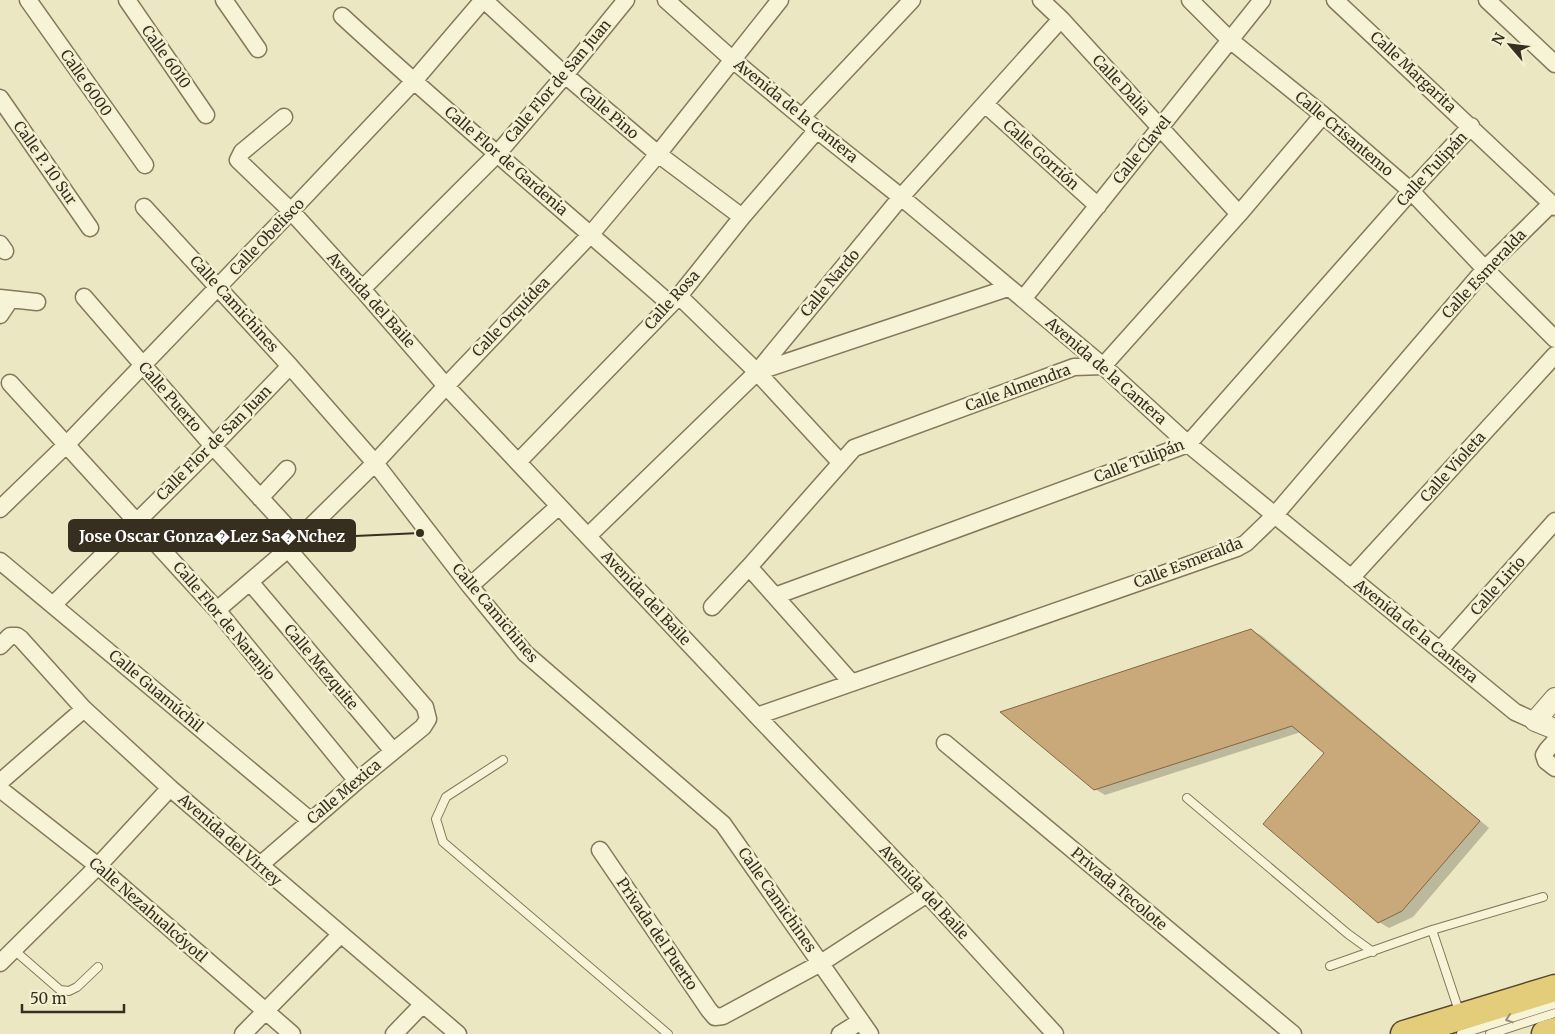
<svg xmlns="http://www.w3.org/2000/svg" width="1555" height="1034" viewBox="0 0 1555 1034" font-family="Merriweather,serif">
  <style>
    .shadow { fill: #0003 }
    .building { fill: #c9a87a; stroke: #836742 }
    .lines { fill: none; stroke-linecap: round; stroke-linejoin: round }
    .service-casing { stroke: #85785b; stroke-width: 10 }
    .minor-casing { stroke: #85785b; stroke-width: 19 }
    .tertiary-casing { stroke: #85785b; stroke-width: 22 }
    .trunk-casing { stroke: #53462f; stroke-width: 29 }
    .service { stroke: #f7f3d6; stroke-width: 8 }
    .minor { stroke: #f7f3d6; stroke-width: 16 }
    .tertiary { stroke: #f7f3d6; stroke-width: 20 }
    .trunk { stroke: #e3cc7a; stroke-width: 26 }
    .oneway { stroke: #96907a }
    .labels { text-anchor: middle; stroke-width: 5; stroke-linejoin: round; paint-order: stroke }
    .street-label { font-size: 15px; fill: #362e1e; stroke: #f4f0d2 }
    .leader { fill: none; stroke: #362e1e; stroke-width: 2 }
    .callout-dot { fill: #362e1e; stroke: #f4f0d2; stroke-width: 2 }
    .callout { fill: #362e1e; stroke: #362e1e; stroke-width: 2 }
    .callout-label { font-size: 16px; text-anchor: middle; font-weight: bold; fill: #fff }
  </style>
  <rect width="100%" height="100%" fill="#ece7c3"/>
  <path class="shadow" d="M1251,630l11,6 227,192 -76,89 -24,11 -10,-6 -53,-170 -25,-20 -196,63 -10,-6z"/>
  <path class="building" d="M1251,629l229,192 -78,90 -24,12 -115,-99 61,-71 -32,-27 -198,64 -94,-78z"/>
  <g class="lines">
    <g class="service-casing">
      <path id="service" d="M503,760l-57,37 -10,22 7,23 225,192
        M1187,798l161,136 25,18
        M1432,930l111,-33
        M14,950l46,40 9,1 8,-4 21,-20
        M1330,966l102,-36 28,84
        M1461,1034l94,-30
        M1490,1034l65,-21"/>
    </g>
    <g class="minor-casing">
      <path id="minor" d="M28,0l117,165
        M127,0l79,115
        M224,0l34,49
        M484,0l81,75 93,79 84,63
        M666,0l67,60 84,70 84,67 202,169 85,78 327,268 20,9
        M1041,0l20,19 178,195
        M1190,0l40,40 93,75 88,76 74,78 70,70
        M1335,0l220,207
        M1487,0l68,64
        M342,16c107,99 219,192 328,288
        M0,98l90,130
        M985,104l113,102
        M284,117l-42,35 -4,8 53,51 71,78 84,97 311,330 170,178 128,140
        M802,117l110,-117
        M144,207l146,159 85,97 95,123 55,67 198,171 147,210
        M0,244l5,7
        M362,289l136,-136 67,-78 61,-75
        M679,296l78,76 84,91
        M84,297l129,149 85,93
        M0,298l37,4
        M1023,299l239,-299
        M0,315l10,-15
        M757,372l251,-84
        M10,383l207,227 140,171
        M518,462l161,-166 63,-79 75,-87
        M260,498l27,-29
        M0,509l67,-65 224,-233 122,-129 70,-82
        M588,536l169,-164 144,-175 160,-178
        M0,561l311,260
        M749,567l103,116
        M1351,578l204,-223
        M250,582l143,169
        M470,586l89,-80
        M775,596l413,-152 223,-253 60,-65
        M53,605l160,-159 77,-80
        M712,607l37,-40 105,-119 220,-81 29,-1 136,-152 84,-99
        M217,610l71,-61 87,-86 71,-77 145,-152 67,-80 122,-154
        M0,646l10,-10h7l4,3 63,70 86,79 288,246
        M1440,650l115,-129
        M757,716l480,-168 9,-5 28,-27 211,-247 66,-65
        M1555,741l-8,9 -3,5 2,6 9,7
        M945,743l348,291
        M0,782l84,-73
        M0,789l98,77 194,168
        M600,850l109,160 6,7 8,-1 98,-53 106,-69
        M260,865l97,-84 66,-54 5,-8 -3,-12 -137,-158
        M0,963l98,-97 72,-78
        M243,1034l98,-100
        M394,1034l29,-30
        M840,1034l21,-13"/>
    </g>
    <g class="tertiary-casing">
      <path id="tertiary" d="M1555,698l-20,23 20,8"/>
    </g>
    <g class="trunk-casing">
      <path id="trunk" d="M1404,1034l151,-46
        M1545,1034l10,-3"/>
    </g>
    <use href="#service" class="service"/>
    <use href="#minor" class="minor"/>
    <use href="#tertiary" class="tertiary"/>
    <use href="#trunk" class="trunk"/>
  </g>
  <defs><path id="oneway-chevron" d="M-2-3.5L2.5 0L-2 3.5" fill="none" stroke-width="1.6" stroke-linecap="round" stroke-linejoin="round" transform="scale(1.25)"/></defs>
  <use class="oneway" href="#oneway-chevron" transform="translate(1509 1019) rotate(162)"/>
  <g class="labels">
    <g class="street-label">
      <text transform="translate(166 57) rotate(55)" y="5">Calle 6010</text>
      <text transform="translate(1413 72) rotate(43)" y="5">Calle Margarita</text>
      <text transform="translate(558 81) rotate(-50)" y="5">Calle Flor de San Juan</text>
      <text transform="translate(86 83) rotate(55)" y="5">Calle 6000</text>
      <text transform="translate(1121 85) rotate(47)" y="5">Calle Dalia</text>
      <text transform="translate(796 111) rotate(39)" y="5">Avenida de la Cantera</text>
      <text transform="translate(609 113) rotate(40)" y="5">Calle Pino</text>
      <text transform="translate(1344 134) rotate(40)" y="5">Calle Crisantemo</text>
      <text transform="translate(1142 150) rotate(-51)" y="5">Calle Clavel</text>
      <text transform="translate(1041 155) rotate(42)" y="5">Calle Gorrión</text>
      <text transform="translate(506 161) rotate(41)" y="5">Calle Flor de Gardenia</text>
      <text transform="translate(45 163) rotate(55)" y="5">Calle P. 10 Sur</text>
      <text transform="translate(1432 169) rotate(-47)" y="5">Calle Tulipán</text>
      <text transform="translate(267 237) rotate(-46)" y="5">Calle Obelisco</text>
      <text transform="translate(1484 274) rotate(-47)" y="5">Calle Esmeralda</text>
      <text transform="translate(830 283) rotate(-50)" y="5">Calle Nardo</text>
      <text transform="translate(371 300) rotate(48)" y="5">Avenida del Baile</text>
      <text transform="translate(672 300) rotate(-48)" y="5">Calle Rosa</text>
      <text transform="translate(234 304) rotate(48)" y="5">Calle Camichines</text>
      <text transform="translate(511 317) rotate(-46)" y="5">Calle Orquídea</text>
      <text transform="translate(1106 371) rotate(41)" y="5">Avenida de la Cantera</text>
      <text transform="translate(1018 388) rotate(-20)" y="5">Calle Almendra</text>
      <text transform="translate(170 397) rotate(49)" y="5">Calle Puerto</text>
      <text transform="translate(214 443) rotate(-45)" y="5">Calle Flor de San Juan</text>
      <text transform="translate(1139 461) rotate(-21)" y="5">Calle Tulipán</text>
      <text transform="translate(1453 467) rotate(-48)" y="5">Calle Violeta</text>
      <text transform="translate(1188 563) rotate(-21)" y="5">Calle Esmeralda</text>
      <text transform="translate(1498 586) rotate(-48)" y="5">Calle Lirio</text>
      <text transform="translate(646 598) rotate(47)" y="5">Avenida del Baile</text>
      <text transform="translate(495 613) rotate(50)" y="5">Calle Camichines</text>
      <text transform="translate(224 621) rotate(50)" y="5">Calle Flor de Naranjo</text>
      <text transform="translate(1416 631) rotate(39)" y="5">Avenida de la Cantera</text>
      <text transform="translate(321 667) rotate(50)" y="5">Calle Mezquite</text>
      <text transform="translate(156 691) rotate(40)" y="5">Calle Guamúchil</text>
      <text transform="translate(344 792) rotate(-40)" y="5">Calle Mexica</text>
      <text transform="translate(230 840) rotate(41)" y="5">Avenida del Virrey</text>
      <text transform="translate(1119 889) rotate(40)" y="5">Privada Tecolote</text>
      <text transform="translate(924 892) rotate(47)" y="5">Avenida del Baile</text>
      <text transform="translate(777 900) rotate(55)" y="5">Calle Camichines</text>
      <text transform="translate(148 910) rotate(41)" y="5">Calle Nezahualcóyotl</text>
      <text transform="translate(657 934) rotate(56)" y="5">Privada del Puerto</text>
    </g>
  </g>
  <path class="leader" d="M420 533L355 536"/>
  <circle class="callout-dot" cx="420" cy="533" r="5"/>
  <rect class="callout" x="69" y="520" width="286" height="31" rx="5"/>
  <g class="callout-label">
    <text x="212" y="542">Jose Oscar Gonza�Lez Sa�Nchez</text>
  </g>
  <g transform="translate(1510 45) rotate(298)" stroke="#f4f0d2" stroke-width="4" paint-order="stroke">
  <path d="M0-4L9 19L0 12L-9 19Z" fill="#362e1e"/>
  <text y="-8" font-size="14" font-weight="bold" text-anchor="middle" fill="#362e1e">N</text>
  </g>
  <path d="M22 1004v8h102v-8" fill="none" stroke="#362e1e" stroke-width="2.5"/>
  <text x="30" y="1004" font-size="15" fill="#362e1e" stroke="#f4f0d2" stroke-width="4" paint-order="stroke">50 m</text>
</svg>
